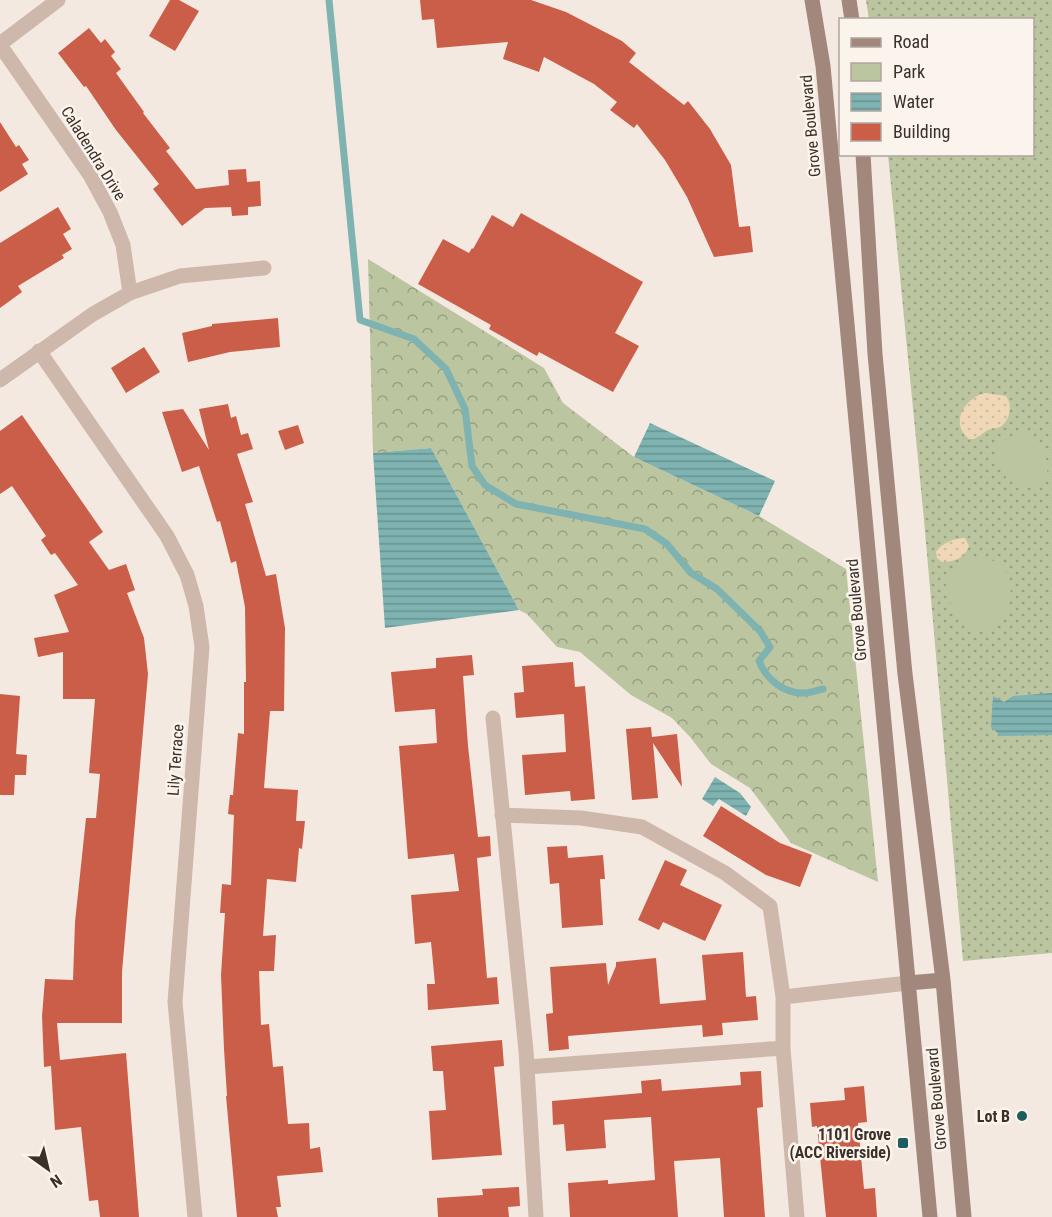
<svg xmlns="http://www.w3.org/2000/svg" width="1052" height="1217" viewBox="0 0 1052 1217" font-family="'Roboto Condensed',sans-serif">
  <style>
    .green { fill: url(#green-dots) }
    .forest { fill: url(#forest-crowns) }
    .sand { fill: url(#sand-dots) }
    .pitch { fill: #bbc59f }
    .water { fill: url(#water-rules) }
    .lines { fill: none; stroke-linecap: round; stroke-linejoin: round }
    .stream { stroke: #7eb3b1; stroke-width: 7 }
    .building { fill: #cb5e48 }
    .street { stroke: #ceb8ab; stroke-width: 15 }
    .secondary { stroke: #a2877c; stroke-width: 15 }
    .poi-dot { fill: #1d5f5f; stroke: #fbf4ed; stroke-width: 2 }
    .labels { text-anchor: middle; stroke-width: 5; stroke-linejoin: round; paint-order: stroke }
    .street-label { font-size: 16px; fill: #3b2f2a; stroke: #fbf4ed }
    .poi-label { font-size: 16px; font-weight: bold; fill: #3b2f2a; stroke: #fbf4ed; text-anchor: end }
  </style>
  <defs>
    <pattern id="green-dots" width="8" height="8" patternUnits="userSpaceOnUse" patternTransform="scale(1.5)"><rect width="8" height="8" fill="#bbc59f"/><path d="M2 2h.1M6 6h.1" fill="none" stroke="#99a082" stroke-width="1.8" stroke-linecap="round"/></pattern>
    <pattern id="forest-crowns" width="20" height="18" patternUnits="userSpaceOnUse" patternTransform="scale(1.5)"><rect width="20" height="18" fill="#bbc59f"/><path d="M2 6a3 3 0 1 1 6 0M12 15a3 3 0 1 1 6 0" fill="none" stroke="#99a082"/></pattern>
    <pattern id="sand-dots" width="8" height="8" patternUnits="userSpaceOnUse" patternTransform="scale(1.5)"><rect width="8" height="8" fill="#f0d8b6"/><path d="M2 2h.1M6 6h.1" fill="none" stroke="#cfba9d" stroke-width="1.8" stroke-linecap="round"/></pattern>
    <pattern id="water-rules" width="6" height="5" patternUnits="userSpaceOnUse" patternTransform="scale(1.5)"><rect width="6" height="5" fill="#7eb3b1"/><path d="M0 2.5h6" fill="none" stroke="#689290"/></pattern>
  </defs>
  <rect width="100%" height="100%" fill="#f4e9e0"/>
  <path class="green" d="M866,0h186v953l-89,8 -39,-441 -36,-365 144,-1v-134l-163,-1z"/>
  <path class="forest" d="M368,259l176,109 19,35 71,54 125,59 87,53 32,313 -87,-39 -41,-55 -39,-24 -21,-27 -18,-19 -41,-23 -51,-43 -23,-5 -30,-33 -8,-4 -88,-162 -58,5z"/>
  <path class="sand" d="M985,393l21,3c7,9 4,25 -6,31 -4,2 -10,1 -14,4 -4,3 -7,6 -12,8h-5c-20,-16 -4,-41 16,-46z
    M965,538l4,8c-4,12 -15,16 -27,16l-5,-4 -1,-6c6,-9 18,-14 29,-14z"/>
  <path class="pitch" d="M1020,433c19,0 32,28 26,45 -24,24 -60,-9 -48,-35z
    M975,557c47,0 44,59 12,75 -10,0 -18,-6 -25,-13 -25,-27 -22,-49 13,-62z"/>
  <path class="water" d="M650,423l125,58 -16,35 -125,-59z
    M431,448l88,162 -134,18 -12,-175z
    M1052,693v42l-51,1 -10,-9 2,-31 11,6 9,-6z
    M715,777l25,16 11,14 -5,9 -27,-17 -6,7 -11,-7z"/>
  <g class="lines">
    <path class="stream" d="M329,0l31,320 54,19 32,30 19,40 7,57 13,19 31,19 129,25 22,15 24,29 26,16 43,42 10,16 -11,14c7,18 25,33 45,32 6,0 13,-3 19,-4"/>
  </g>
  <path class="building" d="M170,0h9l20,11 -24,40 -26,-15z
    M420,0h111l35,12 56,29 14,12 -7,9 55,43 4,-4 22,28 21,36 8,62 11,-1 3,26 -39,5 -27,-60 -22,-37 -28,-36 -3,4 -24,-18 7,-8 -23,-18 -50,-27 -5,15 -36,-13 5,-17 -71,6 -3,-29 -12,1z
    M89,28l12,15 4,-4 10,13 -4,4 10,13 -5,4 28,39 -1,1 27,35 -4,3 30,38 33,-4 -1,-15 18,-1 1,13 13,-1 1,25 -13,1v8l-16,1 -1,-9 -26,1 -23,18 -29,-37 6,-5 -43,-54 -30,-44 -2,1 -26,-34z
    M0,122l16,25 3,-2 10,15 -7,4 6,10 -28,18z
    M58,207l13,22 -8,5 9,15 -10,6 2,3 -46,28 4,6 -22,16v-65z
    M521,213l122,69 -28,51 24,13 -26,46 -74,-40 -2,4 -48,-27 2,-4 -73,-41 25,-45 26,14 3,-5 1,1 19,-34 21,12z
    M278,318l2,29 -50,5 -42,10 -6,-29 30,-7v-2z
    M144,347l16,25 -34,21 -15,-25z
    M228,404l3,14 5,-2 5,19 7,-2 5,16 -16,5 16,48 -8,2 21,72 10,-2 9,54 -1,83h-14l-6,77 34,2 -2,31h9l-3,28 -3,-1 -3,34 -29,-3 -4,57 13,-1 -2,36h-15l2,54 8,-1 4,43 10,-1 5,58 21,-1 1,26 10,-2 3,25 -46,4 4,31h-5l2,10h-41l-11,-121h1l-3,-47 -3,-74 4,-62h-5l2,-29 9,1 3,-70 -6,-1 2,-19h3l5,-62 6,1v-52h2l-1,-75 -9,-46 -5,2 -11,-42 -3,1 -18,-56 -17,6 -20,-60 21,-3 26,41 -10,-41z
    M22,415l81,117 -14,10 20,28 17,-6 9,26 -8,3 17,45 4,36 -26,298v51h-65l3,37 66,-7 13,164h-39l-2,-17 -9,1 -8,-74 -26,3 -4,-64 -7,1 -2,-51 3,-37 28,1 2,-58 11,-104h10l4,-44 -11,-1 6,-74h-32v-47l-25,5 -4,-19 35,-6 -15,-37 24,-10 -23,-32 -4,2 -10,-15 5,-4 -34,-50 -12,8v-63z
    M298,425l6,18 -19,7 -7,-19z
    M472,655l2,20 -11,1 5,70 10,91 12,-1 1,20 -14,2 10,120 10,-1 2,27 -71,6 -1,-26h8l-4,-42 -16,2 -4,-49 48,-4 -5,-37 -46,5 -9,-113 38,-3 -2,-34 -40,3 -4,-40 45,-4v-10z
    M573,662l2,25 10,-1 10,113 -24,2 -1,-10 -45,4 -3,-40 44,-3 -2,-38 -48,4 -2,-25 10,-1 -2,-26z
    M0,694l20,2 -4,58 11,1 -1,20h-11l-1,20h-14z
    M651,727l1,10 25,-3 5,53 -29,-44 5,55 -26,2 -6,-71z
    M721,806l59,37 32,12 -12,32 -34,-12 -63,-39z
    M567,846l1,12 35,-3 2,24h-5l3,46 -41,3 -3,-45 -9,1 -3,-37z
    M665,860l22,10 -7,15 42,20 -17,36 -42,-19 -4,8 -21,-10z
    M743,952l3,45 10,-1 2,24 -36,3 1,12 -20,2 -1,-12 -134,11 1,13 -20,2 -3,-37 7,-1 -3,-46 56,-4 2,22 8,-19v-4l40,-4 4,46 46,-4 -4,-45z
    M502,1040l2,26 -10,1 8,88 -70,5 -3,-49 17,-1 -3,-39h-10l-2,-25z
    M761,1071l2,36 -6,1 8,109h-41l-4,-59 -46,3 4,56h-108l-2,-34 40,-3v4l47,-4 -4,-63 -47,3 2,28 -40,3 -2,-27 -11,1 -1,-24 90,-8 -1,-12 20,-2 1,12 79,-6 -1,-13z
    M864,1086l3,36 -9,1 6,66 11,-1 2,29h-51l-9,-91 -5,1 -2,-24 35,-3 -1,-12z
    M519,1187l1,19 -12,1 1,10h-71l-1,-19 46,-3 -1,-6z"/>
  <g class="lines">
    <path class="street" d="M0,44l58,-44
      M0,45l90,130 20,37 13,33 7,48
      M39,351l128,185 20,39 9,31 6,41 -27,355 20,215
      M0,380l93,-66 37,-21 50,-17 84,-8
      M493,718l33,333 10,166
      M502,815l79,3 61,9 83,46 45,33 13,91
      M527,1067l256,-19
      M797,1217l-14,-169v-51l125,-14"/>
    <path class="secondary" d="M812,0l11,66 107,1151
      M849,0l3,20
      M863,154l12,200 30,320 38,306 21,237
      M908,983l35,-3"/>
  </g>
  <g class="poi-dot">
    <circle cx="1022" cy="1116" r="6"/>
    <rect x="897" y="1137" width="12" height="12" rx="3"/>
  </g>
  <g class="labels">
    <g class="street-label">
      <text transform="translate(810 126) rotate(-95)" y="6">Grove Boulevard</text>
      <text transform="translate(94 153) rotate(58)" y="6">Caladendra Drive</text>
      <text transform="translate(856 610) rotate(-95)" y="6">Grove Boulevard</text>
      <text transform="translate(175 760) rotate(-86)" y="6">Lily Terrace</text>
      <text transform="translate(936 1099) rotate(-95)" y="6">Grove Boulevard</text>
    </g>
    <g class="poi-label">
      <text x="1010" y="1122">Lot B</text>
      <text x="891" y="1140">1101 Grove<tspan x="891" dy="18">(ACC Riverside)</tspan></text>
    </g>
  </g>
  <rect x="839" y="18" width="195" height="138" fill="#fbf4ed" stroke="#aea59f" stroke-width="1.5"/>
  <rect x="851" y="38" width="30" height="9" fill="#a2877c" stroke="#aea59f" stroke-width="1.5"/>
  <text x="893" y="48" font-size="18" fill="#3b2f2a">Road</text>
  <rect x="851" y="63" width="30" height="18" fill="#bbc59f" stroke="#aea59f" stroke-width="1.5"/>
  <text x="893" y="78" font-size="18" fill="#3b2f2a">Park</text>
  <rect x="851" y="93" width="30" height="18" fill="url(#water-rules)" stroke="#aea59f" stroke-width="1.5"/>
  <text x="893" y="108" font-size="18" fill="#3b2f2a">Water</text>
  <rect x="851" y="123" width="30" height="18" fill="#cb5e48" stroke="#aea59f" stroke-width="1.5"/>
  <text x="893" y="138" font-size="18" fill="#3b2f2a">Building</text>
  <g transform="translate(48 1169) rotate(146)" stroke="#fbf4ed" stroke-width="4.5" paint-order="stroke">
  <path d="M0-4.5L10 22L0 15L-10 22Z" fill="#3b2f2a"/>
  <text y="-9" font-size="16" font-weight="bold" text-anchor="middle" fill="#3b2f2a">N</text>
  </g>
</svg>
